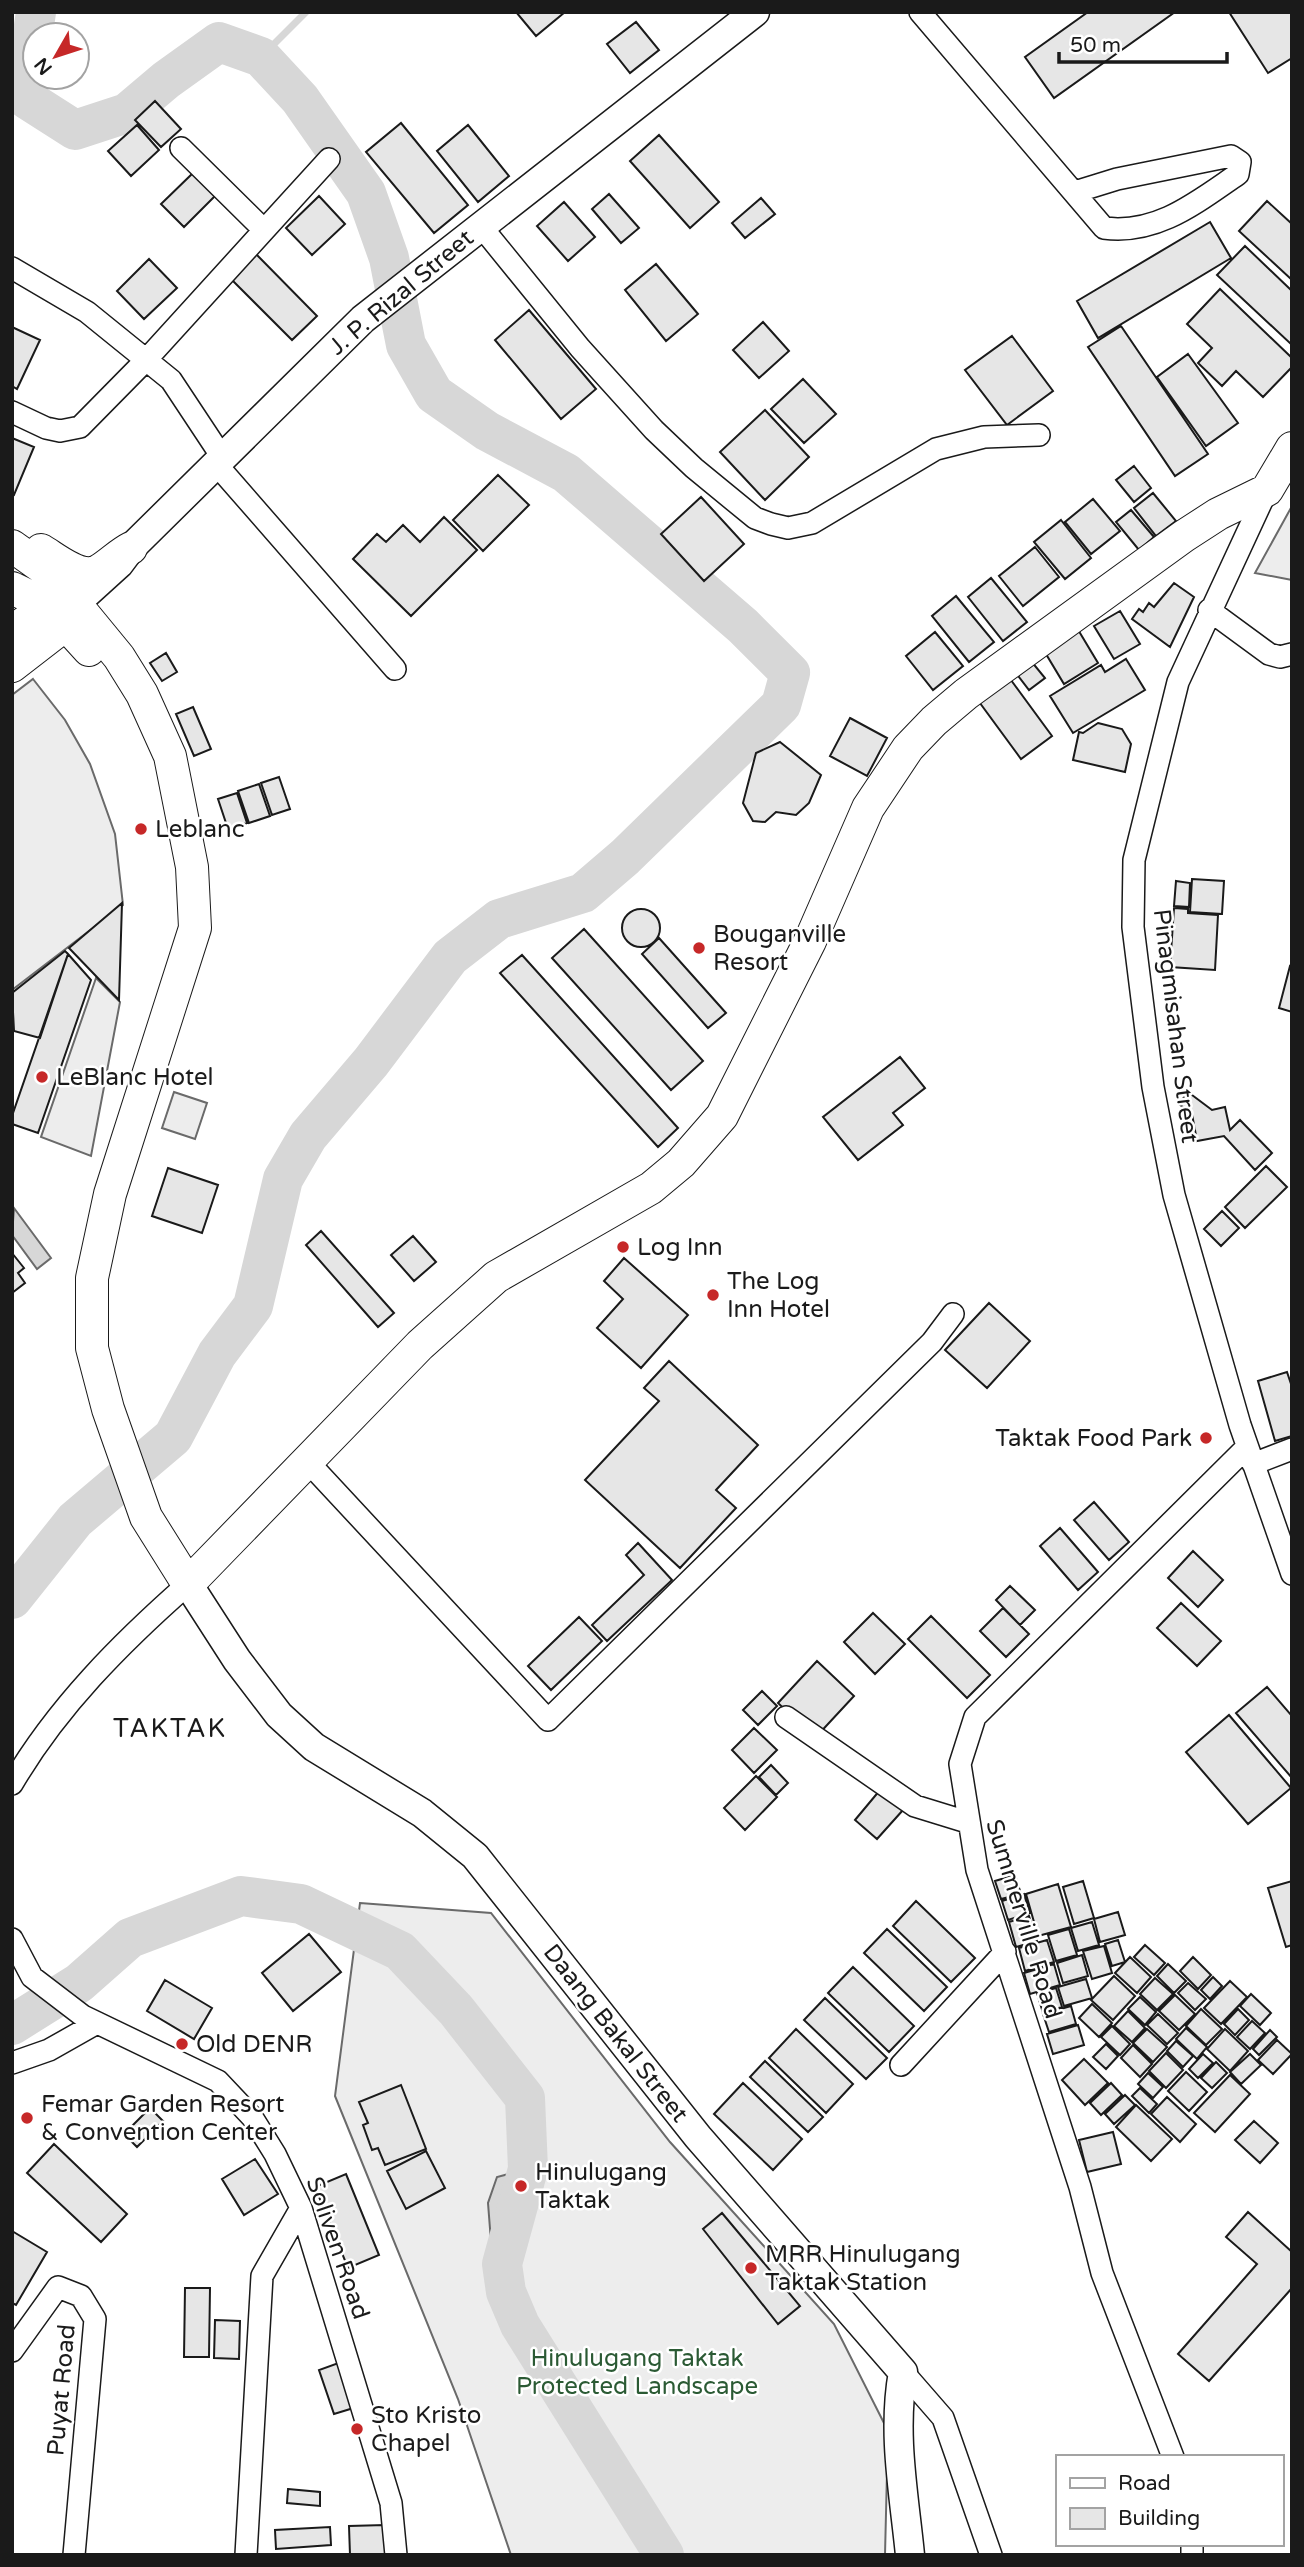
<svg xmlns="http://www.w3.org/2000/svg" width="1304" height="2567" viewBox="0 0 1304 2567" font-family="'Varela Round',sans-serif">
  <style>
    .built { fill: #ededed; stroke: #6a6a6a; stroke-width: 2 }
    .water { fill: #d7d7d7; stroke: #6a6a6a; stroke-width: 2 }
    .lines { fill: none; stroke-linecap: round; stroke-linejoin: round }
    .stream { stroke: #d7d7d7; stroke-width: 7 }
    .river { stroke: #d7d7d7; stroke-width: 40 }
    .building { fill: #e6e6e6; stroke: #1a1a1a; stroke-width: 2 }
    .street-casing { stroke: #1a1a1a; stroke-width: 24 }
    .secondary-casing { stroke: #1a1a1a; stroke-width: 31 }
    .primary-casing { stroke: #1a1a1a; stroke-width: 34 }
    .street { stroke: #fff; stroke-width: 21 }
    .secondary { stroke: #fff; stroke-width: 28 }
    .primary { stroke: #fff; stroke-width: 32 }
    .poi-dot { fill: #c62828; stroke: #fff; stroke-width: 2.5 }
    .labels { text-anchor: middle; stroke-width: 5; stroke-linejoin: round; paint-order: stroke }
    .street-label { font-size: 24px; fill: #1a1a1a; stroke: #fff }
    .poi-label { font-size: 24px; fill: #1a1a1a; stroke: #fff; text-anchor: start }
    .park-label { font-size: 24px; fill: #2b5a34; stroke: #fff }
    .neighbourhood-label { font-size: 26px; letter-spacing: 2px; fill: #1a1a1a; stroke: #fff }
  </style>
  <rect width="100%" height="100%" fill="#fff"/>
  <path class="built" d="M1292,506v74l-37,-7z
    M33,679l32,41 25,44 25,70 8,71 -111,85v-295z
    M96,978l24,24 -29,154 -50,-19z
    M174,1092l33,11 -12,36 -33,-11z
    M360,1903l131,10 179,229 164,182 54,107 -3,124h-374l-53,-156 -123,-303z"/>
  <path class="water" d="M14,1208l37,50 -14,11 -25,-34z
    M528,2169l17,7c-7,15 -10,26 -14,42 -2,9 -10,16 -14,24 -10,26 -2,57 3,83l-25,-32 -7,-90 9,-26z"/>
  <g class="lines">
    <path class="stream" d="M261,57l45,-45"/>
    <path class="river" d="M12,1599l63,-79 98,-83 44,-83 36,-48 30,-127 25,-43 63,-74 79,-105 49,-38 84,-26 42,-36 156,-152 9,-32 -47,-47 -177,-153 -79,-42 -53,-37 -28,-49 -17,-87 -23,-65 -66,-94 -39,-42 -42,-15 -53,38 -39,33 -52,17 -47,-30 1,-40 7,-48
      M12,2025l67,-42 51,-45 111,-42 60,8 99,47 56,59 69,88 3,71 -26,95 4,28 14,33 144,230"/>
  </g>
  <path class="building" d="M516,12h49l-29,24z
    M1088,12h87l-121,86 -29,-41z
    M1229,12h63v46l-24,15z
    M636,22l23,28 -29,23 -23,-29z
    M155,101l26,28 -20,18 -26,-27z
    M401,123l67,82 -34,28 -68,-81z
    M137,125l22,25 -28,26 -23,-25z
    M468,125l41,51 -31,26 -41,-51z
    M659,135l60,67 -29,26 -60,-67z
    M193,173l22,23 -31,31 -23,-23z
    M609,194l30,34 -18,15 -29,-34z
    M319,196l26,28 -33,31 -26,-27z
    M761,198l14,16 -30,24 -13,-15z
    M1267,201l25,23v56l-53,-49z
    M564,202l31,35 -27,24 -31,-35z
    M1210,222l21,36 -133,80 -21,-37z
    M1245,246l47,45v54l-75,-70z
    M256,254l61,62 -25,24 -61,-61z
    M149,259l28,29 -33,31 -27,-28z
    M656,264l42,50 -32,27 -41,-51z
    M1220,289l72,69v9l-29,30 -27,-26 -14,15 -24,-23 14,-15 -25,-24z
    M529,310l67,79 -35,30 -66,-79z
    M763,322l26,29 -30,27 -26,-28z
    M1121,326l87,128 -33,22 -87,-129z
    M12,327l28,13 -23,49 -5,-3z
    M1012,336l41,55 -46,34 -42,-55z
    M1188,354l50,69 -32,23 -49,-69z
    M803,379l33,35 -32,29 -33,-34z
    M765,410l44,47 -44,43 -45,-48z
    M12,438l22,9 -20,48 -2,-1z
    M1134,466l17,22 -17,14 -18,-22z
    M498,475l31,30 -46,46 -30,-31z
    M1153,493l23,28 -20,15 -22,-28z
    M701,497l43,47 -40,37 -43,-47z
    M1093,499l27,32 -29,23 -26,-32z
    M1131,510l23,27 -15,13 -23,-28z
    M444,517l33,33 -66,66 -58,-57 24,-25 9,8 17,-17 17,17z
    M1061,520l30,38 -26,21 -31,-37z
    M1035,547l24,30 -36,29 -24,-30z
    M991,578l36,44 -24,19 -35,-44z
    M1174,583l20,14 -24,50 -38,-28 7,-10 4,3 6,-9 5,4z
    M956,596l38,46 -25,20 -37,-46z
    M1120,611l20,33 -26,15 -20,-33z
    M1077,628l21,35 -34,21 -21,-35z
    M935,632l28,34 -30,24 -27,-34z
    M166,653l11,19 -15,9 -12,-18z
    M1027,656l18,22 -16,12 -17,-22z
    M1126,659l19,31 -72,43 -23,-37 51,-31 4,7z
    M1008,676l44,60 -31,23 -44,-60z
    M193,707l18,42 -17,7 -18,-42z
    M850,718l37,20 -20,38 -37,-20z
    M1098,723l24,6 9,15 -6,28 -52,-12 6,-28 4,1z
    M780,742l41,33 -12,28 -13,12 -20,-3 -11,10 -12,-1 -10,-18 13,-50z
    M279,777l11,32 -18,6 -11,-32z
    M259,784l11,32 -21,7 -11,-32z
    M237,793l10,30 -19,6 -10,-30z
    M1192,879l32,2 -2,33 -32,-2z
    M1176,881l14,2 -1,24 -15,-1z
    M122,903l-3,97 -50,-52z
    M1174,908l14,1v4l30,2 -3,55 -45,-3z
    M622 928a19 19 0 1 1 38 0a19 19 0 1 1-38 0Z
    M584,929l119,132 -32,29 -119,-132z
    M659,938l67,75 -18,15 -66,-74z
    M65,951l3,3 -28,84 -26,-7 -2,-38z
    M68,954l23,26 -53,153 -26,-9v-8z
    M522,955l156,173 -20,19 -158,-174z
    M1290,966l2,1v45l-13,-4z
    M900,1057l25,31 -32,25 10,12 -45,35 -35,-43z
    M1188,1092l24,18 13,-3 5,23 10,-10 32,33 -17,17 -31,-34 -27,5 -5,-27 -13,-10z
    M1266,1166l21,21 -42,41 -20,-21z
    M168,1168l50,17 -16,48 -50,-17z
    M1222,1211l17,17 -18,18 -17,-17z
    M321,1231l73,82 -16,14 -72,-82z
    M413,1236l23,26 -22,19 -23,-26z
    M12,1253l12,15 -6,5 7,10 -13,10z
    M624,1258l64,57 -47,53 -44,-40 26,-29 -19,-18z
    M989,1303l41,38 -43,47 -42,-38z
    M669,1361l89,84 -42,45 20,18 -56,60 -95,-88 74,-79 -15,-13z
    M1287,1372l5,15v49l-17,5 -17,-60z
    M1094,1502l35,40 -20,18 -35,-40z
    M1060,1528l38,44 -20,18 -38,-44z
    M638,1543l34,37 -65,61 -15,-16 52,-50 -18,-20z
    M1193,1551l30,29 -25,27 -30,-29z
    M1010,1586l25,24 -15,15 -24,-25z
    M1181,1603l40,38 -24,25 -40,-38z
    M1003,1608l26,26 -23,23 -26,-26z
    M873,1613l32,31 -30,30 -31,-32z
    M931,1616l59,59 -23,23 -59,-59z
    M579,1617l23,24 -51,49 -23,-24z
    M817,1661l37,35 -39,42 -37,-35z
    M1267,1687l25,29v62l-56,-65z
    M762,1691l15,15 -19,19 -15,-15z
    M1229,1715l62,73 -43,36 -62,-72z
    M754,1728l23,22 -23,23 -22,-23z
    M771,1765l17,18 -12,12 -17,-18z
    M756,1776l21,21 -32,33 -21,-22z
    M880,1790l23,20 -26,29 -22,-19z
    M1015,1875l6,19 -20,5 -6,-18z
    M1083,1881l11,37 -20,6 -11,-37z
    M1292,1881v64l-6,2 -18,-59z
    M1058,1884l13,43 -33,9 -12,-42z
    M1024,1894l6,19 -22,7 -6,-19z
    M916,1901l59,57 -24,24 -58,-56z
    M1118,1912l7,23 -25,7 -6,-23z
    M1029,1916l8,25 -21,6 -7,-25z
    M1092,1922l7,23 -21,6 -7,-23z
    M887,1929l60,58 -23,24 -60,-58z
    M1069,1929l8,26 -21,6 -8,-26z
    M309,1934l32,38 -48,39 -31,-38z
    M1047,1940l7,22 -29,9 -6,-23z
    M1118,1940l7,22 -13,4 -7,-22z
    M1145,1945l20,18 -11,12 -20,-18z
    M1104,1946l8,27 -20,6 -9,-28z
    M1082,1955l6,21 -25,7 -6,-20z
    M1130,1957l21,20 -14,16 -22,-20z
    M1193,1957l18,18 -13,14 -18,-18z
    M1054,1964l6,21 -30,9 -6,-21z
    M1168,1964l18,17 -12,12 -17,-17z
    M853,1967l61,59 -25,26 -61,-59z
    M1114,1976l21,20 -22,24 -22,-20z
    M1213,1977l9,9 -12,13 -9,-9z
    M1155,1978l18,16 -16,16 -17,-16z
    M1086,1979l6,19 -28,8 -6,-19z
    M165,1980l47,28 -18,31 -47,-28z
    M1230,1981l17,16 -26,27 -17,-16z
    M1188,1983l18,16 -11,11 -17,-17z
    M1056,1988l6,19 -19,6 -6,-20z
    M1251,1994l20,19 -11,12 -20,-19z
    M1175,1995l20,19 -16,16 -20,-19z
    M1140,1997l16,15 -11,13 -17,-16z
    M825,1998l62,60 -21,21 -62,-59z
    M1092,2004l20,19 -13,14 -20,-19z
    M1071,2006l5,18 -27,8 -6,-18z
    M1201,2009l21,20 -16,16 -20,-19z
    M1238,2009l11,11 -14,15 -11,-11z
    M1128,2011l17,17 -13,14 -18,-16z
    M1158,2014l20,19 -11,11 -20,-19z
    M1252,2021l13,12 -15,16 -13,-12z
    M1078,2025l6,20 -31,9 -6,-20z
    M1112,2026l18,18 -10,11 -19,-18z
    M1186,2028l21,19 -10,12 -21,-20z
    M796,2029l57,55 -27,29 -57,-55z
    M1147,2029l20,18 -14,15 -20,-19z
    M1225,2029l23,22 -18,20 -23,-22z
    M1270,2030l7,7 -18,18 -6,-6z
    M1277,2040l15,14 -19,20 -15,-14z
    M1176,2041l17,15 -10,11 -16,-16z
    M1106,2044l12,12 -12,13 -13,-12z
    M1133,2045l19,19 -12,13 -19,-19z
    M1166,2053l17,17 -17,18 -17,-17z
    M1203,2054l10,9 -15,15 -9,-9z
    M1250,2054l11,11 -20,19 -11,-12z
    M1084,2059l24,24 -23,22 -23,-25z
    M765,2061l58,56 -15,15 -58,-55z
    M1216,2062l11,11 -15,15 -11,-10z
    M1186,2072l21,20 -18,19 -21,-20z
    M1148,2073l15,14 -10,11 -15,-14z
    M1230,2075l20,19 -35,38 -21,-19z
    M743,2083l59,56 -29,31 -59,-56z
    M1111,2083l11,12 -21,20 -11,-12z
    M401,2085l25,64 -41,16 -7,-17 -6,2 -9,-25 5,-2 -9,-21z
    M1140,2088l17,16 -8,9 -17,-17z
    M1125,2095l10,10 -21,19 -9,-10z
    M1167,2097l29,27 -16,18 -29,-28z
    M1136,2105l36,34 -21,22 -35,-34z
    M150,2108l13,13 -26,26 -13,-13z
    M1254,2121l24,22 -18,20 -25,-23z
    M1113,2132l8,32 -34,8 -8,-32z
    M54,2144l73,70 -26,28 -74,-69z
    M426,2151l19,37 -39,21 -19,-38z
    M255,2159l23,35 -34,21 -22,-36z
    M346,2174l33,81 -31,13 -33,-81z
    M1248,2212l44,40v36l-83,93 -31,-27 79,-90 -31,-27z
    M722,2213l78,93 -22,18 -75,-95z
    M12,2231l35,21 -31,53 -4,-2z
    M185,2288h25l-1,69h-25z
    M215,2320l25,1 -1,38 -25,-1z
    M344,2361l16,45 -26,8 -15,-44z
    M288,2489l32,3v14l-33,-3z
    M385,2525l1,30h-36l-1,-29z
    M330,2527l1,18 -55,4 -1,-19z"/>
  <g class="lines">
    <g class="street-casing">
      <path id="street" d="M920,12l184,216c53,7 93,-26 134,-54l2,-12 -9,-6 -114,23 -42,13
        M181,148l82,81
        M480,225l100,123 74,82 40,38 61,50 16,6 17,4 24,-5 124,-74 48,-12 55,-2
        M12,268l75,44 84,68 51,77
        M12,412l34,16 14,3 20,-4 66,-67 183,-201
        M216,464l179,205
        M1267,490l-89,192 -44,178 -1,67 20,160 21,108 66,230 52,149
        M1209,610l60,44 11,3 12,-3
        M309,1463l239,257 384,-378 21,-28
        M1253,1464l39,-15
        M786,1717l129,89 52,16
        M12,1784c45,-77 109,-141 176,-200
        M12,1939l20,38 51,39 135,65 34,36 23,37 26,54 90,295 5,52
        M12,2063l37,-13 46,-26
        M901,2065l104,-113
        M12,2351l46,-64 23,9 14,23 -21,236
        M903,2372l40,46 48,137
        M1173,2457l-71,-184 -22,-86 -103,-317 -17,-106 15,-47 272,-270
        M1192,2544v11
        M246,2555l16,-279 39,-68"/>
    </g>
    <g class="secondary-casing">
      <path id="secondary" d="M76,603l43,-39 12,-16 232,-229 392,-307
        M188,1584l49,76 42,55 35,32 108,66 53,43 223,281 205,235c-11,61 1,122 7,183"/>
    </g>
    <g class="primary-casing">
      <path id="primary" d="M12,546l38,27 69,84 23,37 28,62 22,111 3,61 -85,266 -18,84v70l16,61 38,108 42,67 232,-239 76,-68 155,-89 30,-25 41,-47 88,-175 58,-133 40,-60 26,-27 32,-27 218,-158 34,-22 49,-24 25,-42
        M41,550c14,8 39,30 57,21 11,-6 21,-17 33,-23
        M12,588l37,18 40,44
        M12,631l37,-25 18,-2
        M12,666l53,-41 8,-18"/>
    </g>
    <use href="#street" class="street"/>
    <use href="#secondary" class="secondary"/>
    <use href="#primary" class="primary"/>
  </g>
  <g class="poi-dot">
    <circle cx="141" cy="829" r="7"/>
    <circle cx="699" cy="948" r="7"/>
    <circle cx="42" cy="1077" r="7"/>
    <circle cx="623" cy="1247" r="7"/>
    <circle cx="713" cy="1295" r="7"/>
    <circle cx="1206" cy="1438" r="7"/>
    <circle cx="182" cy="2044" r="7"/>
    <circle cx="27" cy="2118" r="7"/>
    <circle cx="521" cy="2186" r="7"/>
    <circle cx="751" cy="2268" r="7"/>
    <circle cx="357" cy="2429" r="7"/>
  </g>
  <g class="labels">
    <g class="street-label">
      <text transform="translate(401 292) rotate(-40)" y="8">J. P. Rizal Street</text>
      <text transform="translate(1176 1026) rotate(83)" y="8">Pinagmisahan Street</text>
      <text transform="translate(1024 1919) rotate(73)" y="8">Summerville Road</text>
      <text transform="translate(616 2033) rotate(52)" y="8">Daang Bakal Street</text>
      <text transform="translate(338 2248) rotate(71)" y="8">Soliven Road</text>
      <text transform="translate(61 2390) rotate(-85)" y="8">Puyat Road</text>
    </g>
    <g class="poi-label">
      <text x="155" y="837">Leblanc</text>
      <text x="713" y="942">Bouganville<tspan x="713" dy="28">Resort</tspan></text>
      <text x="56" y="1085">LeBlanc Hotel</text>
      <text x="637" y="1255">Log Inn</text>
      <text x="727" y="1289">The Log<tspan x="727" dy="28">Inn Hotel</tspan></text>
      <text x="1192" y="1446" text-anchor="end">Taktak Food Park</text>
      <text x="196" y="2052">Old DENR</text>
      <text x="41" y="2112">Femar Garden Resort<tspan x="41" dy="28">&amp; Convention Center</tspan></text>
      <text x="535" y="2180">Hinulugang<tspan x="535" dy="28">Taktak</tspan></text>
      <text x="765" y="2262">MRR Hinulugang<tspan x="765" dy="28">Taktak Station</tspan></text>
      <text x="371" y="2423">Sto Kristo<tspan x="371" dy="28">Chapel</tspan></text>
    </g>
    <g class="park-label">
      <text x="637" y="2366">Hinulugang Taktak<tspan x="637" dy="28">Protected Landscape</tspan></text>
    </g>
    <g class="neighbourhood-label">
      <text x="170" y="1737">TAKTAK</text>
    </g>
  </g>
  <rect width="1304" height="2567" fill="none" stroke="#1a1a1a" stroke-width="28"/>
  <rect x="1056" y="2455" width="228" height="91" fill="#ffffff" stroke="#a3a3a3" stroke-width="2"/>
  <rect x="1070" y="2478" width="35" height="10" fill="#ffffff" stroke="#a3a3a3" stroke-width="2"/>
  <text x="1118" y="2490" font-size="21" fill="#1a1a1a">Road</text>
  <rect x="1070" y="2508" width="35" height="21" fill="#e6e6e6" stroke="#a3a3a3" stroke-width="2"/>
  <text x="1118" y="2525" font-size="21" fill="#1a1a1a">Building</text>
  <g transform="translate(56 56) rotate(231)"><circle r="33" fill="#ffffff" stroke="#a3a3a3" stroke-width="2"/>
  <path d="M0-5L12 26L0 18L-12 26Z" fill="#c62828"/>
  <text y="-10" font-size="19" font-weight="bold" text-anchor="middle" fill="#1a1a1a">N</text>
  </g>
  <path d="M1059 52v10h168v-10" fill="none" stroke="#1a1a1a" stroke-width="3.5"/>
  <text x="1070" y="52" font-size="21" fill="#1a1a1a" stroke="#ffffff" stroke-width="5" paint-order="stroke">50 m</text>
</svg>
